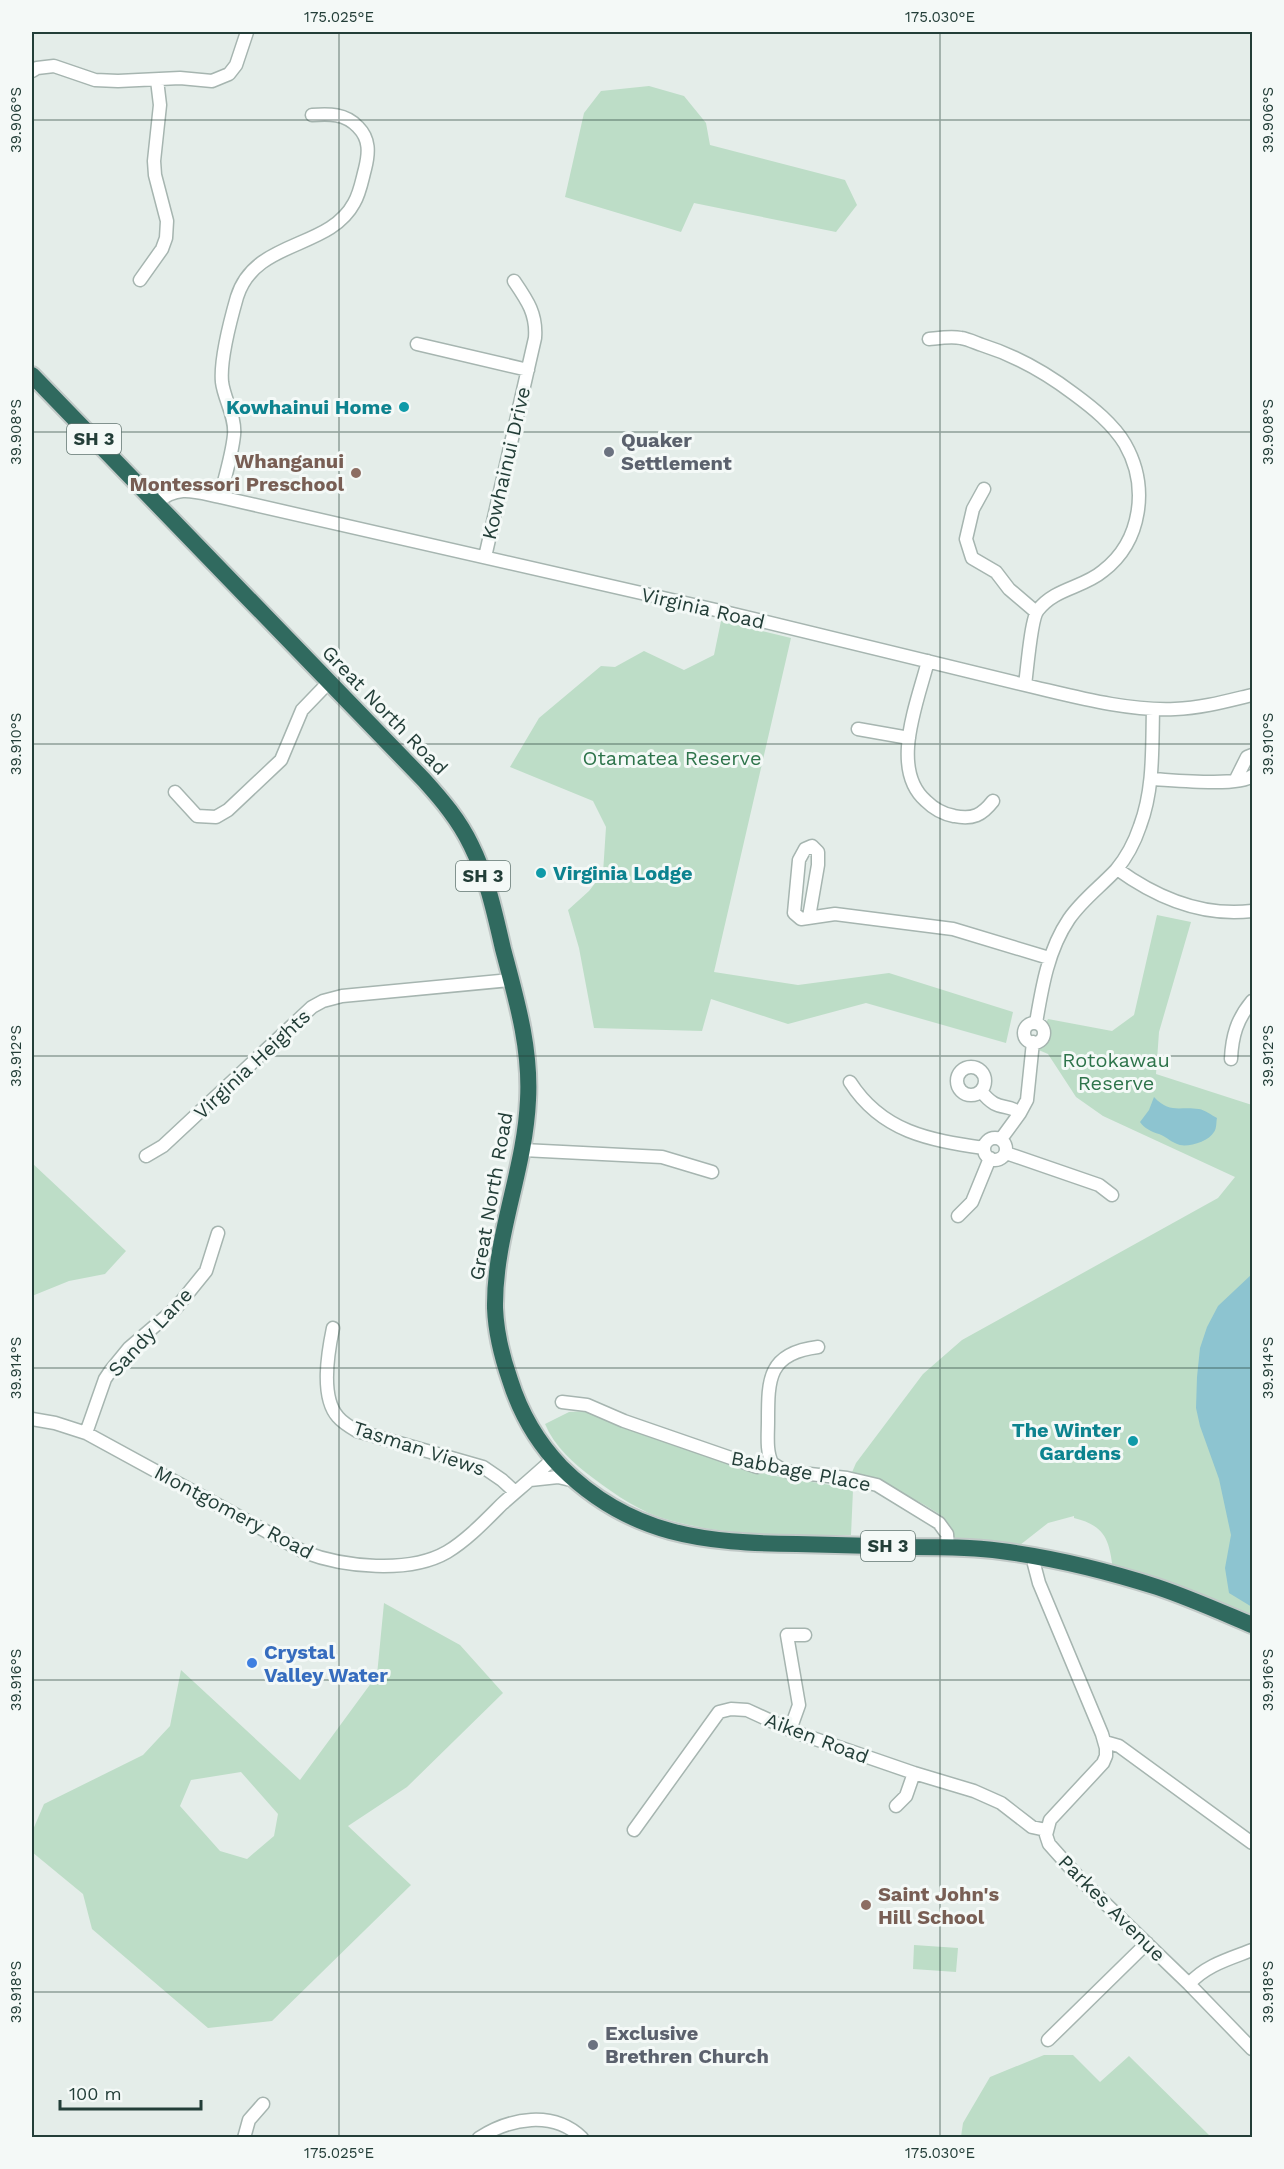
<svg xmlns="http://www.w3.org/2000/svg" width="1284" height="2169" viewBox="0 0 1284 2169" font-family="'Work Sans',sans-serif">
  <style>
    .green { fill: #bdddc7; fill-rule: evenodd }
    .water { fill: #8dc4d0 }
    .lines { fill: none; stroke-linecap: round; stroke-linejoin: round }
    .minor-casing { stroke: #a6b5b0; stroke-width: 15 }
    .highway-casing { stroke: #c1c9c7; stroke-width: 20 }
    .minor { stroke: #fff; stroke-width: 12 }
    .highway { stroke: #306a5f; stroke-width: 16 }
    .ticks { fill: none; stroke: #233e38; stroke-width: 1.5; stroke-opacity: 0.45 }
    .culture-dot { fill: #0f9aa8; stroke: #f4f9f7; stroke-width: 2 }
    .worship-dot { fill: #6b7280; stroke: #f4f9f7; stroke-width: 2 }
    .education-dot { fill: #8d6e63; stroke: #f4f9f7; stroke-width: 2 }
    .shop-dot { fill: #3f7fe0; stroke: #f4f9f7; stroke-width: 2 }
    .labels { text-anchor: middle; stroke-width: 6; stroke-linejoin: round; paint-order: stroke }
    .shield { fill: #f4f9f7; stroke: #627671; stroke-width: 1.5 }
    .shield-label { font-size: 18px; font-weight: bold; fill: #233e38 }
    .culture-label { font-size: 20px; font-weight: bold; fill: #0d838f; stroke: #f4f9f7; text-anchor: end }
    .worship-label { font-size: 20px; font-weight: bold; fill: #5b616d; stroke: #f4f9f7; text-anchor: start }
    .education-label { font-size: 20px; font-weight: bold; fill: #785e54; stroke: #f4f9f7; text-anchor: end }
    .street-label { font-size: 20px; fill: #233e38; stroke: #f4f9f7 }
    .park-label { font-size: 20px; fill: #2e744b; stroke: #f4f9f7 }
    .shop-label { font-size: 20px; font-weight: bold; fill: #366cbe; stroke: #f4f9f7; text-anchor: start }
    .neatline { fill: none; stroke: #233e38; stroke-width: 2 }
    .ticks-label { font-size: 15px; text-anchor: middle; fill: #233e38 }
  </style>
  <rect width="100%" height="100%" fill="#e4ede9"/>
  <path class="green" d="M649,86l35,10 22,27 4,22 135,35 12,25 -21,27 -142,-29 -13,29 -116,-35 19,-84 17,-22z
    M721,621l70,17 -77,334 84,13 91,-12 124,39 -7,31 -140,-40 -78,21 -77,-25 -9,32 -108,-3 -15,-80 -11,-38 21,-19 14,-18 3,-46 -13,-26 -83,-34 29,-49 62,-52 14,1 29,-16 40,19 30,-15z
    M1157,915l34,7 -32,110 -3,42 96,31v513l-139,-49c-4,-29 -7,-43 -39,-51v-2l-26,7 -28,22 -74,-8 -4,-21c-32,-22 -55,-29 -92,-39l6,-14 67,-89 39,-34 256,-142 17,-21 -132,-61 -27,-19 -28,-43 -14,-6 14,-29 64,12 22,-16z
    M32,1163l94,88 -21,23 -36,7 -37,15z
    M586,1411l183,64 80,13 4,2 -2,45c-60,0 -123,2 -182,-15 -28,-7 -53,-25 -76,-42 -19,-14 -39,-32 -48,-54l24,-12z
    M384,1603l76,42 43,48 -96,94 -59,39 63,59 -139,136 -64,7 -116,-99 -9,-35 -51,-42v-20l12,-28 99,-49 27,-29 11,-56 119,110 77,-105zM241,1772l37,42 -4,22 -27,23 -27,-8 -40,-45 11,-26z
    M914,1945l44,3 -2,24 -43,-3z
    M1044,2055h29l27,27 29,-26 82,81h-250l2,-14 27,-46z"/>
  <path class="water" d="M1154,1097c16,17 25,9 45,12 6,1 12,6 18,9 -1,4 0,10 -3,14 -5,9 -24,15 -34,13 -8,-2 -13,-8 -21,-11 -7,-2 -15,-6 -19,-12l9,-12z
    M1252,1274v333l-23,-14 -4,-25 6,-33 -12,-56 -19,-53 -4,-18 1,-31 3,-29 7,-21 11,-21z"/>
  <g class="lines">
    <g class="minor-casing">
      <path id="minor" d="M32,71l5,-3 17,-2 41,14 23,1 62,-3 32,3 17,-7 7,-9 11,-33
        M140,280l22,-31 4,-11 1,-17 -12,-46 -1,-14 6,-56 -3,-25
        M929,339c10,-1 22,-3 32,-1 7,1 15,5 21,7 35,11 63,27 92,49 19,14 39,30 51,50 24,42 17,97 -22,127 -20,17 -48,17 -65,39 -7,8 -11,61 -13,75
        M417,344l111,26
        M984,489l-11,20 -7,30 6,19 24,14 13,17 27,23
        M220,497c5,-20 12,-42 14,-62 2,-18 -10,-36 -12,-53 -2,-21 9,-64 15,-85 18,-58 92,-47 117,-94 6,-10 8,-23 11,-34 4,-16 5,-30 -7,-42 -13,-14 -29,-13 -46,-12
        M157,503c20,-19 39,-11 63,-6l509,116 296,72c48,11 100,26 150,24 27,-1 52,-8 77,-14
        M485,557l50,-219c2,-24 -8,-38 -21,-57
        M928,661c-10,40 -39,108 -2,140 8,8 17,13 28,15 19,4 28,-1 39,-15
        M858,729l51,9
        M1151,779c21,1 87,8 101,-3
        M1235,781l12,-24 5,-2
        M175,792l22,24 19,1 12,-7 53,-50 21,-50 27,-28
        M1117,869c40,29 85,48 135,42
        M809,917l9,-52v-13l-6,-6 -7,3 -6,11 -5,53 7,6 34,-5 118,15 96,29
        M1036,1023c6,-36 12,-73 33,-104 13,-19 31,-32 47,-49 10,-12 19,-29 24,-44 14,-37 12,-78 13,-117
        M1024 1033a10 10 0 1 1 20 0a10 10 0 1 1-20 0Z
        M1231,1059c1,-23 6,-40 21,-58
        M957 1081a14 14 0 1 1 28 0a14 14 0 1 1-28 0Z
        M850,1082c32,50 79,58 134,66
        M981,1091c17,22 24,11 39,22
        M984 1149a11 11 0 1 1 22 0a11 11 0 1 1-22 0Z
        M1001,1139l19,-26 7,-13 6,-58
        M523,1150l139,7 50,15
        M1006,1153l93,32 13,10
        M146,1156l17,-10 149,-139 11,-6 19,-5 169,-16
        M958,1216l14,-14 18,-44
        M333,1328c-5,24 -13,69 5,89 5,6 12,10 19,14l126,36 19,13 13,12
        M562,1402l25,3 37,16 133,46 15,-4 11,7 8,2 56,6 30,7 62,38 8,11 1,13
        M32,1419l23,4 31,10 218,119c39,15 105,22 143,0 20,-12 38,-31 55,-48 17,-15 35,-30 51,-45
        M86,1433l19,-54 6,-9 18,-22 47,-40 30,-37 12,-38
        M772,1463c-6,-12 -4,-28 -4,-42 0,-42 0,-68 50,-74
        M530,1480l28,-3 17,4
        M1034,1556v8l5,19 63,151 4,14v8l-3,7 -53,57 -4,15 3,9 33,37 107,103 63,65
        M790,1730l9,-25 -12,-70h18
        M1105,1742l14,4 133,97
        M896,1806l10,-10 8,-23
        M634,1830l85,-118 12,-3 16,1 48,22 119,41 60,18 27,12 31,24 14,3
        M1189,1984c17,-19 40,-25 63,-34
        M1048,2040l99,-97
        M244,2138l5,-18 14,-16
        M479,2138c31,-20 74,-28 103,0"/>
    </g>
    <g class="highway-casing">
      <path id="highway" d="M32,375l392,405c18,20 35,40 47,65 16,32 24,69 32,104 13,49 28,99 25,151 -3,70 -34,137 -33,208 1,25 7,49 15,72 10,32 27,62 51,87 69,69 144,76 236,77 38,1 77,2 116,3 30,0 59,0 88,4 53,7 106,20 156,36 33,11 64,25 95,38"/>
    </g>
    <use href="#minor" class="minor"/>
    <use href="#highway" class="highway"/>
  </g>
  <path class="ticks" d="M339,32v2106M940,32v2106M32,120h1220M32,432h1220M32,744h1220M32,1056h1220M32,1368h1220M32,1680h1220M32,1992h1220"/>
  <g class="culture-dot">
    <circle cx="404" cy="407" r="6"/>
    <circle cx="541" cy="873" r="6"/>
    <circle cx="1133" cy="1441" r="6"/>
  </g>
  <g class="worship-dot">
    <circle cx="609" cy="452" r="6"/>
    <circle cx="593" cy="2045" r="6"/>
  </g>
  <g class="education-dot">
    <circle cx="356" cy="473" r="6"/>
    <circle cx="866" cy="1905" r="6"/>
  </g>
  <circle class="shop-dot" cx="252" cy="1663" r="6"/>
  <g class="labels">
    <g class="shield">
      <rect x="67" y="424" width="54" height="30" rx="4.5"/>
      <rect x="456" y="861" width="54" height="30" rx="4.5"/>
      <rect x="861" y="1531" width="54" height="30" rx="4.5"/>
    </g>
    <g class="shield-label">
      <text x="94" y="445">SH 3</text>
      <text x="483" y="882">SH 3</text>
      <text x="888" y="1552">SH 3</text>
    </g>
    <g class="culture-label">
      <text x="392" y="414">Kowhainui Home</text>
      <text x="553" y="880" text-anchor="start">Virginia Lodge</text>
      <text x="1121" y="1437">The Winter<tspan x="1121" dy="23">Gardens</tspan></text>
    </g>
    <g class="worship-label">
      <text x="621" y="447">Quaker<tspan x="621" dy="23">Settlement</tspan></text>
      <text x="605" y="2040">Exclusive<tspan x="605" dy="23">Brethren Church</tspan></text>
    </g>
    <g class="education-label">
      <text x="344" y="468">Whanganui<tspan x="344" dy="23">Montessori Preschool</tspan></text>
      <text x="878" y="1901" text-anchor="start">Saint John's<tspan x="878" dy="23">Hill School</tspan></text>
    </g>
    <g class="street-label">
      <text transform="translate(506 463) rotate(-77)" y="7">Kowhainui Drive</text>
      <text transform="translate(703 608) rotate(13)" y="7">Virginia Road</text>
      <text transform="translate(385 710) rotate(46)" y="7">Great North Road</text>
      <text transform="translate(252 1064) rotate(-43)" y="7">Virginia Heights</text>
      <text transform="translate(491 1196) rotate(-80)" y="7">Great North Road</text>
      <text transform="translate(150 1332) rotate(-47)" y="7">Sandy Lane</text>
      <text transform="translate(419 1448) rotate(18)" y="7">Tasman Views</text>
      <text transform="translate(801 1471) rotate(11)" y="7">Babbage Place</text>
      <text transform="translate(234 1512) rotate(28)" y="7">Montgomery Road</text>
      <text transform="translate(817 1738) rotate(21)" y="7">Aiken Road</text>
      <text transform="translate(1112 1908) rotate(45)" y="7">Parkes Avenue</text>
    </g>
    <g class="park-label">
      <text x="672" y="765">Otamatea Reserve</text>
      <text x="1116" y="1067">Rotokawau<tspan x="1116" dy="23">Reserve</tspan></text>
    </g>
    <g class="shop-label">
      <text x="264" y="1659">Crystal<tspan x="264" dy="23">Valley Water</tspan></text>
    </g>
  </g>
  <rect width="1284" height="2169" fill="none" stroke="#f4f9f7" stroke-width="66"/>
  <path d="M60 2100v9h141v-9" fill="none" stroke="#233e38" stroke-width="3"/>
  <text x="69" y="2100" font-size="18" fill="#233e38" stroke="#f4f9f7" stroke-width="4.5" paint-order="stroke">100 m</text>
  <rect x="33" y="33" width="1218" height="2103" class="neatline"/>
  <g class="ticks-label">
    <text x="339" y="22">175.025°E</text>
    <text x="940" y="22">175.030°E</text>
    <text transform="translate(16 120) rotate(-90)" y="5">39.906°S</text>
    <text transform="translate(1268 120) rotate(-90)" y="5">39.906°S</text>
    <text transform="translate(16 432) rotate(-90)" y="5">39.908°S</text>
    <text transform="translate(1268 432) rotate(-90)" y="5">39.908°S</text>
    <text transform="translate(16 744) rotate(-90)" y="5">39.910°S</text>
    <text transform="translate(1268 744) rotate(-90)" y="5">39.910°S</text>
    <text transform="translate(16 1056) rotate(-90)" y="5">39.912°S</text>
    <text transform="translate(1268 1056) rotate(-90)" y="5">39.912°S</text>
    <text transform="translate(16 1368) rotate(-90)" y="5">39.914°S</text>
    <text transform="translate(1268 1368) rotate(-90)" y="5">39.914°S</text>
    <text transform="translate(16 1680) rotate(-90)" y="5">39.916°S</text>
    <text transform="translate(1268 1680) rotate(-90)" y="5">39.916°S</text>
    <text transform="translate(16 1992) rotate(-90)" y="5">39.918°S</text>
    <text transform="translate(1268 1992) rotate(-90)" y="5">39.918°S</text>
    <text x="339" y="2158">175.025°E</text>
    <text x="940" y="2158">175.030°E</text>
  </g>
</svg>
